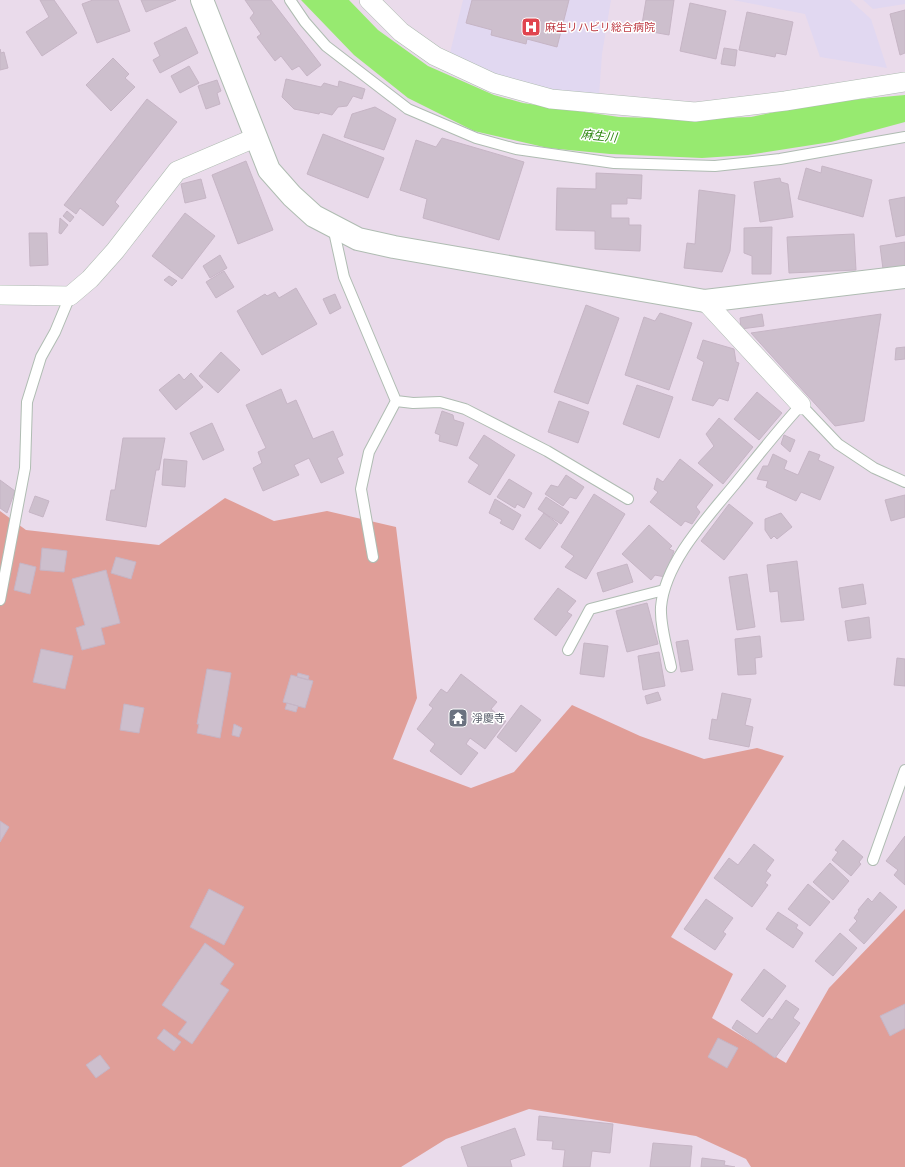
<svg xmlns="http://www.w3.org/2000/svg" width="905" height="1167" viewBox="0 0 905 1167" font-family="'DejaVu Sans','Noto Sans JP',sans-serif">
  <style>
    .medical { fill: #e1d8f1 }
    .green { fill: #e09e98 }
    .water { fill: #97ea70 }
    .building { fill: #cdbfcd; stroke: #c6b5c5 }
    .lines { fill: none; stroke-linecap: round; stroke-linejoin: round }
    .service-casing { stroke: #afbcb2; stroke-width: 12 }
    .minor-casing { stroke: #afbcb2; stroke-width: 20 }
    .tertiary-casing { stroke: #afbcb2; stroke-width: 24 }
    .service { stroke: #fff; stroke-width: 10 }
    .minor { stroke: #fff; stroke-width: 19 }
    .tertiary { stroke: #fff; stroke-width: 22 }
    .labels { text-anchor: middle; stroke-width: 3; stroke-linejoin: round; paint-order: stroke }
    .health-label { font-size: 11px; fill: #be3a42; stroke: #fff; text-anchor: start }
    .worship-label { font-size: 11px; fill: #5b616d; stroke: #fff; text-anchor: start }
    .water-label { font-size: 12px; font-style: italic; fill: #2e8711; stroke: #fff }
  </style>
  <rect width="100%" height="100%" fill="#eadbeb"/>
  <path class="medical" d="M463,0h148l-9,54 -3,42 -39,-3 -112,-32z
    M733,0h117l21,19 16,49 -67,-11 -15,-43z
    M863,0h42v4l-32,5z"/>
  <path class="green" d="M225,498l49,23 53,-10 69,16 21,171 -24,61 78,29 43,-16 58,-67 68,31 64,23 53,-11 27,8 -113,181 62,37 -21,44 74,45 43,-75 76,-79v258h-154l-5,-8 -50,-23 -167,-27 -83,30 -45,28h-401v-656l26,19 133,15z"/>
  <path class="water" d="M301,0h48l29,30 50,36 66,29 29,8 96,14 66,2 66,-2 65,-14 89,-8v27l-74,20 -83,13 -46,3 -92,-4 -62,-6 -74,-17 -66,-33 -54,-43z"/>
  <path class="building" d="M40,0h14l23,33 -35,23 -16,-24 23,-15z
    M93,0h25l12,31 -33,12 -15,-39z
    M141,0h35l-30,12z
    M245,0h26l50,65 -14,11 -8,-10 -7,4 -11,-14 -6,5 -18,-24 4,-3 -11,-16 4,-5z
    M472,0h97l-12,47 -30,-8 -1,5 -35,-9 1,-5 -26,-7z
    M646,0h28l-5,35 -28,-5z
    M690,3l36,8 -10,48 -36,-8z
    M905,10v43l-5,2 -10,-41z
    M747,12l46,10 -7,33 -10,-2 -1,4 -36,-7z
    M186,27l12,26 -38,20 -7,-13 7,-4 -6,-13z
    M724,48l13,2 -2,16 -14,-2z
    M0,49l1,4 3,-1 4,16 -8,2z
    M113,58l16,16 -4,4 10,9 -24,24 -25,-26z
    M189,66l10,17 -19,10 -9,-17z
    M286,79l35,8 3,-4 14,4 1,-6 26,8 -3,10 -9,-3 -6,10 -9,1 -6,8 -12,-3 -1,2 -25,-5 -12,-12z
    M217,80l4,11 -4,2 3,11 -14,5 -8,-23z
    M147,99l30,23 -62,80 4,4 -16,20 -23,-18 -4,6 -12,-9z
    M375,107l21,12 -12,31 -40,-13 8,-23z
    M323,134l61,24 -16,40 -61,-24z
    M442,138l82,24 -25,78 -76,-22 4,-19 -27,-9 16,-50 20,7z
    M246,161l27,69 -35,14 -26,-69z
    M822,166l50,14 -9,37 -65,-18 8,-31 15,5z
    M596,173l46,2 -1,24 -14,-1v6h-16v14h18v7h12l-1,26 -45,-2v-18l-39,-1 1,-42 39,1z
    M780,178l1,4 7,2 5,33 -33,5 -6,-40z
    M201,179l5,19 -21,5 -4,-19z
    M699,190l36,5 -5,56 -8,21 -38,-4 3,-25 8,1z
    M905,197v38l-9,2 -7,-37z
    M67,211l7,6 -4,5 -7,-6z
    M185,213l30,23 -33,43 -30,-23z
    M60,218l8,7 -7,9 -2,-1z
    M772,227l-1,47h-19v-18l-8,-3v-25z
    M29,233h18l1,32 -18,1z
    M854,234l2,36 -67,3 -2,-36z
    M905,242v24l-22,3 -3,-23z
    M220,255l7,13 -17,10 -7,-12z
    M224,271l10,16 -18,11 -10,-16z
    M169,276l8,5 -5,5 -8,-6z
    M296,288l21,36 -55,31 -25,-44 28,-17 2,2 8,-4 4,6z
    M335,294l6,14 -11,6 -7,-15z
    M586,305l33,13 -31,86 -34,-12z
    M660,313l32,10 -23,67 -44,-15 19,-58 11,4z
    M762,314l2,12 -23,3 -1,-11z
    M881,314l-17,107 -29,5 -84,-93z
    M703,340l31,9 2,13 3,1 -11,38 -9,-3 -6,8 -21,-6 12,-38 -7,-4z
    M905,347v12l-10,1 1,-12z
    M221,352l19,18 -22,23 -19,-17z
    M191,373l12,14 -27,23 -17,-20 20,-16 5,6z
    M637,385l36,12 -14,41 -36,-14z
    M281,389l6,15 9,-4 17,39 20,-8 10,24 -6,3 7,15 -23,10 -12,-25 -15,7 5,10 -36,16 -10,-23 9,-5 -4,-11 8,-4 -20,-43z
    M757,392l25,21 -23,27 -25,-21z
    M559,401l30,11 -11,31 -30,-11z
    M442,411l11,4 1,5 10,3 -7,23 -18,-5 1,-6 -5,-2z
    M719,418l34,29 -30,37 -25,-21 16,-17 -8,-12z
    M212,423l12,27 -21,10 -13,-27z
    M484,435l31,20 -25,40 -22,-13 11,-17 -10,-7z
    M784,435l11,5 -5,12 -9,-8z
    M123,438h42l-6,32h-3l-10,57 -40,-7 5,-30h4z
    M809,451l11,4 -2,5 16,7 -14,33 -19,-8 -5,9 -30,-14 2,-6 -11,-2 6,-13h5l5,-12 14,7 -3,8 14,6z
    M164,459l23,2 -2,26 -23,-2z
    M680,459l33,26 -17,22 4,5 -8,12 -7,-3 -4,5 -31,-24 8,-10 -4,-3 3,-11 6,4z
    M566,475l18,12 -8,12 -6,-2 -7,9 -18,-12 6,-9 7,2z
    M509,479l23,14 -8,15 -7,-4 -2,4 -18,-11z
    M0,480l15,11 -8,22 -7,-5z
    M594,494l31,20 -39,65 -21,-12 9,-11 -13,-9z
    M905,495v22l-14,4 -6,-21z
    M35,496l14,5 -6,16 -14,-5z
    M546,497l23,15 -8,12 -23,-15z
    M495,499l26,16 -8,15 -13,-7 2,-3 -13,-7z
    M729,504l24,19 -29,37 -23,-19z
    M544,513l14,11 -18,25 -15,-10z
    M781,513l11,14 -15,12 -3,-3 -3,3 -6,-9v-11z
    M649,525l23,21 -3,3 5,2 -9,26 -10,-2 -4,5 -29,-26z
    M42,548l25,3 -3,21 -24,-2z
    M116,557l20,5 -5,17 -20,-6z
    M797,561l7,59 -23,2 -3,-31 -8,1 -3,-27z
    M20,563l16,4 -6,27 -16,-4z
    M627,564l6,18 -30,10 -6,-19z
    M106,570l14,53 -19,5 4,16 -23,6 -6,-22 9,-3 -13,-46z
    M747,574l8,53 -18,3 -8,-53z
    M863,584l3,20 -24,4 -3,-20z
    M558,588l18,13 -9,11 5,3 -16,21 -22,-17z
    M647,603l11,41 -31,8 -11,-41z
    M869,617l2,21 -23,3 -3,-20z
    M760,636l2,21 -7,1 1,16 -18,1 -3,-36z
    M688,640l5,30 -12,2 -5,-30z
    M584,643l24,3 -4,31 -24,-3z
    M41,649l32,7 -8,33 -32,-7z
    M659,652l6,34 -22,4 -5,-34z
    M897,658l8,1v27l-11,-1z
    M207,669l24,4 -11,65 -23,-5 2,-9h-2z
    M298,673l11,3 -1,4 -11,-3z
    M461,674l36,28 -6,7 15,12 -21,28 -15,-11 -4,6 12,9 -17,22 -31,-24 5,-7 -18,-15 16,-21 -4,-3 12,-16 6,4z
    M291,675l22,6 -8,27 -22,-6z
    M658,692l3,8 -14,4 -2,-8z
    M722,693l29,6 -6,26 8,2 -4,20 -40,-8 3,-20 5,1z
    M287,703l11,3 -2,6 -11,-3z
    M124,704l20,4 -5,25 -19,-3z
    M521,705l20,15 -25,32 -19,-15z
    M234,724l8,4 -3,9 -7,-2z
    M0,821l9,6 -9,15z
    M905,836v49l-11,-10 4,-5 -12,-9z
    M843,840l20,17 -4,5 2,2 -10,12 -19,-16 6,-8 -3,-2z
    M754,844l20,16 -8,11 5,4 -6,8 3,2 -16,22 -38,-29 15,-20 9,7z
    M830,863l19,18 -16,19 -20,-18z
    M808,884l22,18 -20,24 -22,-17z
    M209,889l35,18 -20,38 -34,-18z
    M880,892l17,15 -33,37 -15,-14 8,-9 -3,-3 5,-7 -1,-1 10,-12 4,4z
    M706,899l27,19 -10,14 3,2 -11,16 -31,-21z
    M778,912l20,13 -2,3 7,5 -10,15 -27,-19z
    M840,933l17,15 -24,28 -18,-15z
    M205,943l29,21 -14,20 9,6 -37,54 -14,-10 9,-12 -25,-17z
    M764,969l22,17 -23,31 -22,-17z
    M786,1000l13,9 -6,9 7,5 -25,35 -43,-30 5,-8 20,14 12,-16 3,2z
    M905,1004v24l-15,8 -10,-20z
    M164,1029l17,13 -7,9 -17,-13z
    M718,1038l20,10 -11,20 -19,-11z
    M100,1055l10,13 -14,10 -10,-13z
    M539,1116l74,8 -3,29 -18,-2 -2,16h-27l2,-17 -13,-1 1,-8 -16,-1z
    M515,1128l10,27 -15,5 2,7h-44l-7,-20z
    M653,1143l39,3 -2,21h-40z
    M702,1158l23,3 -1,4 11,2h-34z"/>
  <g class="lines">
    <g class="service-casing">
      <path id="service" d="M290,0l15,22 21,24 82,63 68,29 40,11 98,14 101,3 65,-7 125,-22
        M333,227l11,50 52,124 -27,51 -8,37 12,68
        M396,401l17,2 27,-1 25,7 82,42 81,48
        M0,600l25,-132 2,-66 14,-45 14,-25 15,-36
        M568,650l22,-41 74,-19
        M671,667c-4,-19 -11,-41 -10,-60 4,-45 46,-89 74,-123 22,-27 43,-54 66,-79l37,39 36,24 31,14
        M873,860l32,-90"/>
    </g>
    <g class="minor-casing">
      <path id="minor" d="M369,0l32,32 34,24 58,27 58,16 144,13 90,-11 120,-19
        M0,295l70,1 20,-17 25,-28 62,-80 80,-34
        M705,301l96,104"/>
    </g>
    <g class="tertiary-casing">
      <path id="tertiary" d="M202,0l67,170 23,26 22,20 44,23 36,8 311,54 200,-24"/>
    </g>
    <use href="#service" class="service"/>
    <use href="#minor" class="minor"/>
    <use href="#tertiary" class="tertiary"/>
  </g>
  <defs>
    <g id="hospital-square" transform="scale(1)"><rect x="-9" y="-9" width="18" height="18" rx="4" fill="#e0444e" stroke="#fff"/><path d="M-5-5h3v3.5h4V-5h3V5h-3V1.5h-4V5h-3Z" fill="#fff"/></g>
    <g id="temple-square" transform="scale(1)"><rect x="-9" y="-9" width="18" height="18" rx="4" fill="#6b7280" stroke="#fff"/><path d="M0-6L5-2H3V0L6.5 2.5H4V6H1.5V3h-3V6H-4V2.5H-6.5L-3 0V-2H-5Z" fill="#fff"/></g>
  </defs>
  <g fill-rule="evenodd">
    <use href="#hospital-square" x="531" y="27"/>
    <use href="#temple-square" x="458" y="718"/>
  </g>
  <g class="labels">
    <g class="health-label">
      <text x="545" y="31">麻生リハビリ総合病院</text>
    </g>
    <g class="worship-label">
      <text x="472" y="722">淨慶寺</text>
    </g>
    <g class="water-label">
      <text transform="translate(599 136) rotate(6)" y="4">麻生川</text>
    </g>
  </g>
</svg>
